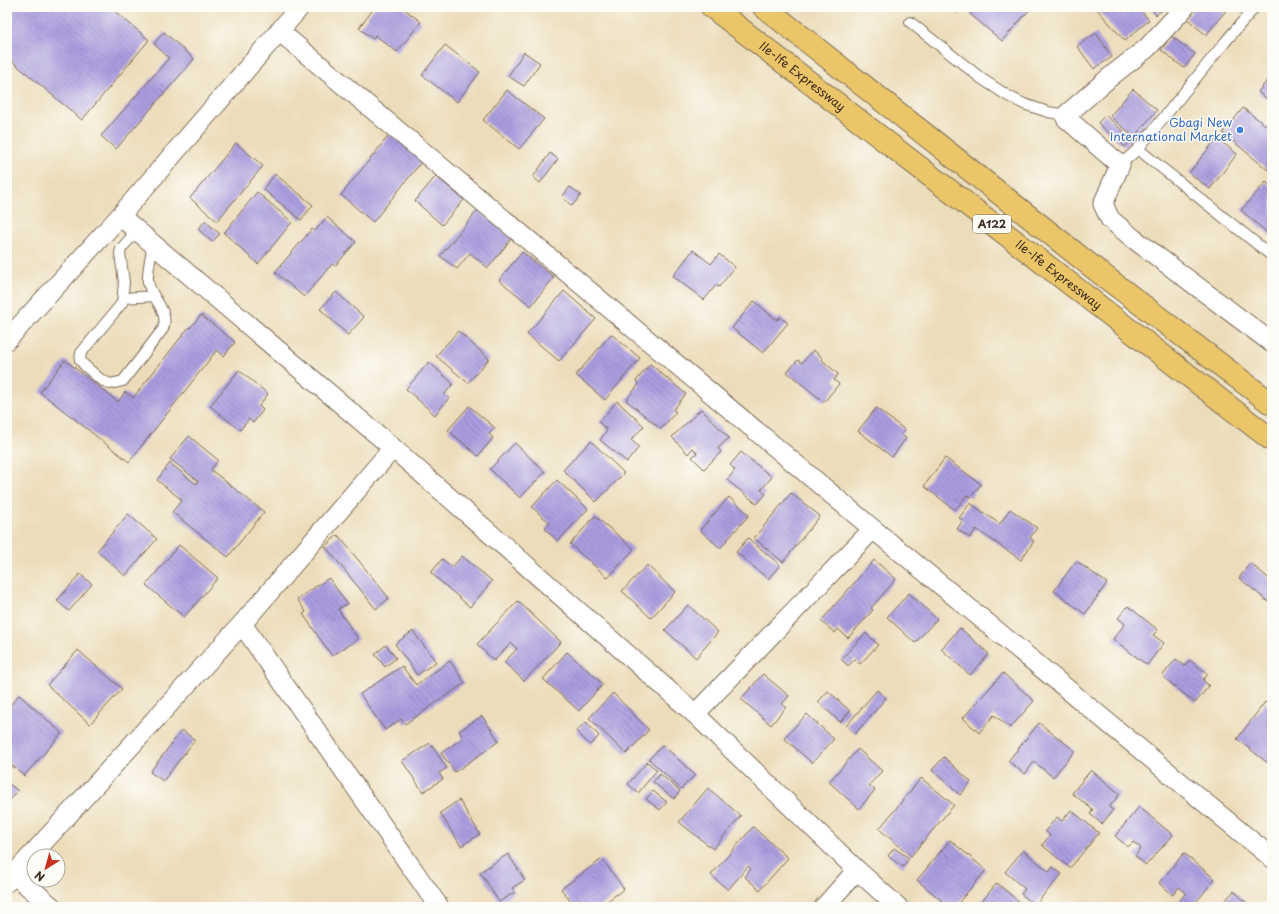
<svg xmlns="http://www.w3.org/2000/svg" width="1279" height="914" viewBox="0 0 1279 914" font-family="'Playpen Sans',sans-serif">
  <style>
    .building { fill: url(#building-back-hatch) }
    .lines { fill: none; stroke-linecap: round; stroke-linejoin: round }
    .lane-casing { stroke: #796955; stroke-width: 12 }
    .street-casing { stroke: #796955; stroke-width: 21 }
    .highway-casing { stroke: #796955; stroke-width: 24 }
    .lane { stroke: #fff; stroke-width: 10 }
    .street { stroke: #fff; stroke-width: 19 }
    .highway { stroke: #ebc669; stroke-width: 22 }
    .shop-dot { fill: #3f7fe0; stroke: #fdfcf7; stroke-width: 1.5 }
    .labels { text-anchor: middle; stroke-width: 3; stroke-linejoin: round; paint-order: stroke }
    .shield { fill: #fdfcf7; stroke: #75695f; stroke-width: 1 }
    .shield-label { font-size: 11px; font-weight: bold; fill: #3b2a1e }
    .street-label { font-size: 12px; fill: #3b2a1e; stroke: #fdfcf7 }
    .shop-label { font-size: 12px; fill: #366cbe; stroke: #fdfcf7; text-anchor: end }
  </style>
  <defs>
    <pattern id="building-back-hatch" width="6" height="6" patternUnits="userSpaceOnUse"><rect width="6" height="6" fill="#aa9de0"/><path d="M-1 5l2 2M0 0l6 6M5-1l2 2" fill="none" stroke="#8c80b5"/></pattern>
  </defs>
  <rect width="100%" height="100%" fill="#fdfcf7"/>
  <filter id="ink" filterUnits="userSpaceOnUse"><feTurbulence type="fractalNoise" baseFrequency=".025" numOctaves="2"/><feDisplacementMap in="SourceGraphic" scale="8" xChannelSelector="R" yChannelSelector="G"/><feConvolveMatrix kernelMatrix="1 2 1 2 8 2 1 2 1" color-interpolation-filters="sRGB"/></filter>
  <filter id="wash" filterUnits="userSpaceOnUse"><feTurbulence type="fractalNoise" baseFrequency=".012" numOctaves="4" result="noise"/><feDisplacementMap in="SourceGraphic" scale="16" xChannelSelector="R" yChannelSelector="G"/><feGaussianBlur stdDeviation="0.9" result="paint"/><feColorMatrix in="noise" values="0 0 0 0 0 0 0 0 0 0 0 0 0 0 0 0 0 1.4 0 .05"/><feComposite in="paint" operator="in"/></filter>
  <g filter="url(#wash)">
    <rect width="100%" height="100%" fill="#ecddba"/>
    <g id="blocks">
      <path class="building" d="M7,7h103l39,33 -67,80 -75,-63z
        M375,7h27l19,15 -24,30 -22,-17 -2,4 -14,-11z
        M951,7h11l-5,6z
        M976,7h56l-30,34 -32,-27z
        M1095,7h43l11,13 -24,21z
        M1150,7h17l-11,8z
        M1196,7h33l-23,28 -20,-17z
        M164,32l30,27 -78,90 -15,-13 68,-78 -15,-14z
        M1096,33l16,24 -18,12 -17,-23z
        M1171,36l24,18 -11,14 -23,-18z
        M445,45l35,27 -23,30 -35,-27z
        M524,52l16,11 -16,23 -16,-10z
        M1272,74v29l-14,-11z
        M1133,89l24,21 -23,27 -24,-21z
        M507,90l37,29 -25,30 -36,-29z
        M1243,108l29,22v35l-4,5 -45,-37z
        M1105,115l27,24 -7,8 -27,-24z
        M391,133l32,27 -50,62 -32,-27z
        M1217,138l20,16 -27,35 -21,-16z
        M236,143l27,23 -46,55 -27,-23z
        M550,153l8,6 -18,24 -7,-6z
        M275,174l38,31 -12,15 -38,-31z
        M436,176l28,24 -22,25 -27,-24z
        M1266,182l6,5v50l-31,-27z
        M570,187l11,8 -9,11 -10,-9z
        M257,192l35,30 -34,42 -34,-31z
        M478,210l34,28 -24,30 -18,-15 -13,16 -17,-13z
        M327,217l29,25 -21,24 -3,-2 -28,33 -29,-25 37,-43 3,2z
        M205,221l15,13 -8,8 -14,-13z
        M693,250l18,14 8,-10 16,13 -16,20 -3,-2 -12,15 -31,-24z
        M522,252l32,25 -23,29 -32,-26z
        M564,291l32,28 -37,42 -32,-27z
        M336,292l28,25 -16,18 -28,-26z
        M754,301l23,19 3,-3 8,6 -25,30 -31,-25z
        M201,315l34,27 -11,14 -7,-6 -88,112 -89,-70 25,-32 53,42 7,-10 8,6 56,-71 1,1z
        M458,331l31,28 -21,24 -32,-27z
        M611,334l29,24 -35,42 -29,-25z
        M813,350l10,8 -1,2 16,14 -4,6 5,4 -15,18 -37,-30 11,-12 4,3z
        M429,362l24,22 -8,10 4,4 -14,17 -29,-26z
        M650,364l36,30 -13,16 3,2 -15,17 -35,-29 13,-16 -3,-3z
        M239,370l29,24 -9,12 4,4 -10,13 -4,-4 -9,11 -30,-24z
        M617,401l27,25 -13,14 8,7 -12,15 -27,-22 7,-10 -8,-8z
        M469,406l26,22 -6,6 4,4 -15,18 -30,-26z
        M876,408l29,22 -4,5 5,3 -14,19 -34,-26z
        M701,409l28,29 -11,10 3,4 -17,17 -12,-12 5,-4 -4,-5 -5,6 -16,-17z
        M189,436l29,24 -7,10 53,42 -36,45 -56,-45 10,-12 -25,-20 13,-17 26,21 2,-3 -28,-22z
        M591,441l33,32 -28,29 -33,-32z
        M515,443l30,29 -25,26 -30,-29z
        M741,452l31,25 -11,13 5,4 -9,10 -30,-24 8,-10 -5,-5z
        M945,458l36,26 -10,13 -4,-2 -12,15 -31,-24z
        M557,480l31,29 -30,32 -13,-12 5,-6 -18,-16z
        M791,493l29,23 -37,46 -29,-24z
        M729,497l20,18 -29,33 -20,-18z
        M970,503l30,21 10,-15 27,19 -7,10 4,3 -13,19 -45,-31 -6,9 -13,-9 6,-9 -4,-2z
        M128,514l29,25 -32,37 -28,-25z
        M595,516l39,33 -26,29 -38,-34z
        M338,535l51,63 -13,11 -51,-63z
        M748,538l32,27 -12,14 -32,-27z
        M179,545l39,33 -34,39 -38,-32z
        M462,556l30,25 -22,26 -39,-34 11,-14 10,8z
        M874,560l22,19 -25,29 2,2 -25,28 -10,-9 -3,4 -14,-12z
        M1076,561l31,22 -22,31 -31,-23z
        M1250,563l22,18v24l-33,-27z
        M647,565l28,27 -24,26 -29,-27z
        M80,574l12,10 -23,27 -12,-10z
        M329,578l18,26 -9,5 20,30 -26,17 -29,-42 3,-2 -9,-13z
        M909,593l28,26 -22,24 -28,-26z
        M518,601l43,41 -37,39 -20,-19 13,-13 -6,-6 -17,18 -17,-17z
        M688,605l30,27 -22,26 -31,-28z
        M1128,606l30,24 -5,5 11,8 -17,22 -34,-26 12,-15 -7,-6z
        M960,628l29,26 -19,21 -29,-26z
        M413,631l23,31 -19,13 -22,-31z
        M866,633l12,12 -18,19 -5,-5 -7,7 -7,-7z
        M386,645l10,13 -11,9 -10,-13z
        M78,650l44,39 -32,35 -43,-39z
        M567,652l36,32 -24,27 -36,-32z
        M1176,659l9,7 5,-6 18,14 -5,6 6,6 -14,17 -33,-27z
        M450,661l15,22 -60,41 -4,-5 -16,11 -25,-36 42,-28 14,19z
        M1003,673l31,28 -24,27 -16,-13 -15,18 -16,-15z
        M763,674l26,22 -7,8 4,3 -15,18 -30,-26z
        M877,690l9,8 -31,36 -9,-8z
        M828,691l22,20 -10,11 -22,-20z
        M613,693l36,37 -23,24 -37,-36z
        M19,695l43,38 -38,43 -17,-15v-52z
        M1265,702l7,5v53l-3,4 -32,-25z
        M807,714l27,25 -22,24 -28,-25z
        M482,716l17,25 -44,31 -14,-19 22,-15 -4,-7z
        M586,722l13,14 -9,9 -14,-14z
        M1039,723l36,28 -22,26 -19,-15 -9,12 -17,-13z
        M182,730l13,10 -32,41 -13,-9z
        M430,743l17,25 -8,5 4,6 -20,13 -21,-31z
        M663,745l32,30 -14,14 -32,-30z
        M858,749l24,22 -13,14 6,5 -16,19 -30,-27z
        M944,757l27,25 -11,13 -28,-25z
        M647,762l10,8 -19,23 -10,-9z
        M1091,770l29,24 -11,13 4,3 -11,14 -12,-10 3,-4 -21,-17z
        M660,774l20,17 -6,8 -21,-17z
        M921,778l33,27 -43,51 -32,-27z
        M7,782l11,9 -11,12z
        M708,788l33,28 -28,33 -34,-27z
        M653,791l14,11 -7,8 -14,-11z
        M459,800l21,34 -19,12 -21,-33z
        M1139,807l34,28 -27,30 -11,-9 6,-8 -8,-6 -5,5 -13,-11z
        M1071,810l28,23 -29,35 -28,-23 8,-10 -5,-4 12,-14 5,4z
        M753,827l35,31 -28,32 -15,-13 6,-8 -3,-3 -20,24 -17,-15z
        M950,840l36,30 -31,37h-6l-32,-27z
        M894,848l15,10 -6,9 -15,-11z
        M1023,850l26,22 4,-5 9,7 -27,31 -14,-11 4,-5 -20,-17z
        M1184,853l31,26 -23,28h-6l-7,-6 7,-8 -7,-6 -6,8 -14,-12z
        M508,854l17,26 -13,8 3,4 -16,10 -19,-30z
        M602,859l22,30 -25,18h-24l-14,-18z
        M997,883l28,24h-48z
        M1234,891l17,16h-32z"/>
    </g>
  </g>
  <g filter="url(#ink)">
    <use href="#blocks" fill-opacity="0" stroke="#796955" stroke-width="1"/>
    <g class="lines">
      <g class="lane-casing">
        <path id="lane" d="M910,22l72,57 26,17 16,8 24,8 18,3
          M1138,149l88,-108 29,-34
          M1120,165l18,-16 134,107
          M137,230l-16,19 -1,4 4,29 -2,21 -41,50 -1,7 4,5 16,14 10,5 13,-3 40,-52c7,-18 -12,-31 -15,-47 -1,-10 3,-27 5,-38
          M124,298l30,-2"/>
      </g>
      <g class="street-casing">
        <path id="street" d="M1185,7l-38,41 -37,29 -44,38v3l54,47 -17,39 7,15 24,20 138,104
          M279,31l594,498 399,329
          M120,216l273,232 302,266 162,156 41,37
          M7,340l113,-124 180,-209
          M242,624l197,283
          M695,714l178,-185
          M14,874l38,33
          M7,882l235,-258 151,-176
          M824,907l33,-37"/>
      </g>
      <g class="highway-casing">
        <g id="highway">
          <path id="s1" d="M712,7l560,433"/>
          <path d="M764,7l340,269 168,128"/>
        </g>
      </g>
      <use href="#lane" class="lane"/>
      <use href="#street" class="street"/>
      <use href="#highway" class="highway"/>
    </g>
  </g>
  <circle class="shop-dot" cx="1240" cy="130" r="4"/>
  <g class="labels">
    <rect class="shield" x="973" y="215" width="38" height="18" rx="3"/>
    <g class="shield-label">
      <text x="992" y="228">A122</text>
    </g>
    <g class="street-label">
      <text dy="4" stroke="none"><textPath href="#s1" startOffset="114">Ile-Ife Expressway</textPath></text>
      <text dy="4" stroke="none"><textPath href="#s1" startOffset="438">Ile-Ife Expressway</textPath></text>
    </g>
    <g class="shop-label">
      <text x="1232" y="127">Gbagi New<tspan x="1232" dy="14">International Market</tspan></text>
    </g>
  </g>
  <rect width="1279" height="914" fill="none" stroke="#fdfcf7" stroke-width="24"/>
  <g transform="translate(46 868) rotate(217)"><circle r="19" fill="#fdfcf7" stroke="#afa8a0"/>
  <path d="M0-3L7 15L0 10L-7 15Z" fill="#c8321e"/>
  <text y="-6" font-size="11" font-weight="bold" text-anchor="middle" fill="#3b2a1e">N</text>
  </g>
</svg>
